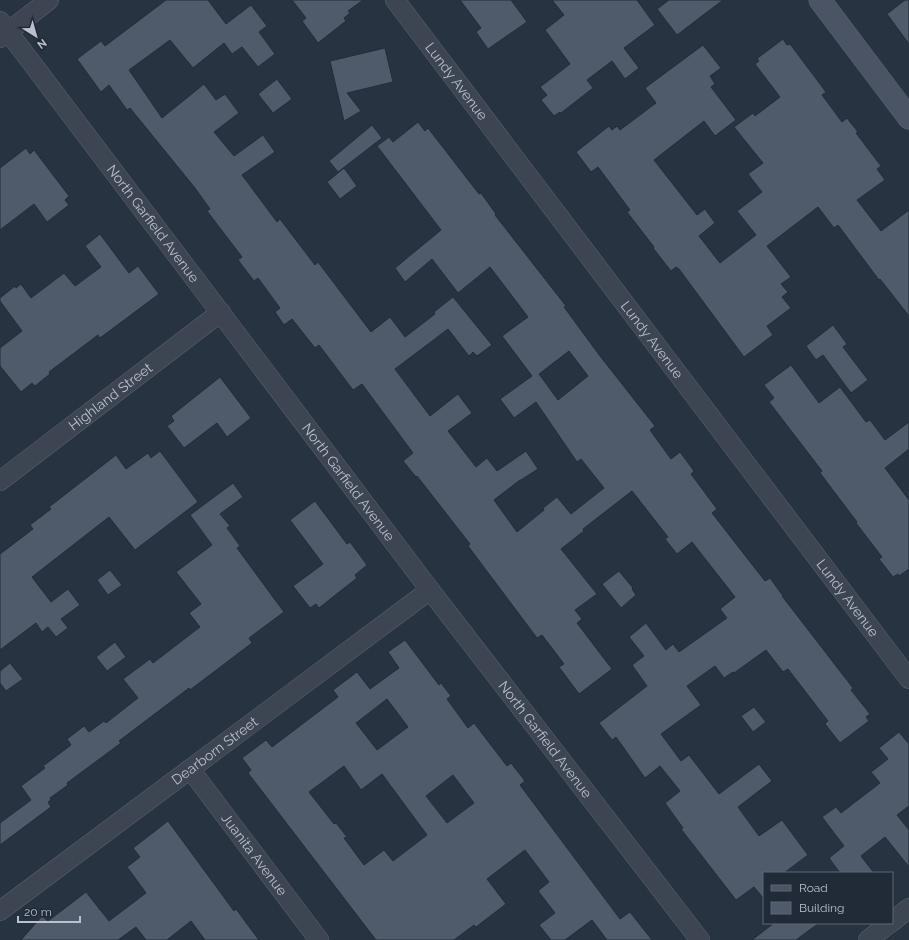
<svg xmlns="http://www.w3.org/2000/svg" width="909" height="940" viewBox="0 0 909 940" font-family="Raleway,sans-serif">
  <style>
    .building { fill: #4f5a6b; stroke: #232c39; fill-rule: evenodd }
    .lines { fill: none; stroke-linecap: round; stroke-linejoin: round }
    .street-casing { stroke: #5b636f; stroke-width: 20 }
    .secondary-casing { stroke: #5b636f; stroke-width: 23 }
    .street { stroke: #3d4552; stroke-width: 19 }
    .secondary { stroke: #4b5465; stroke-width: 22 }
    .labels { text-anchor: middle; stroke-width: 4; stroke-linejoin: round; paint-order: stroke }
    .street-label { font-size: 14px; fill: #bac0cc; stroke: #212a37 }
  </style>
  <rect width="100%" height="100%" fill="#283342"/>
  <path class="building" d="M166,0h42l18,24 25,-19 16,21 -8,6 16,22 -17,13 -16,-20 -10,7 -8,-11 -31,25 -23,-28 -41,30 33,48 42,-34 12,16 9,-6 14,19 -25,19 20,24 29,-21 12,17 -33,23 35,47 3,-3 35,46 3,-3 53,70 19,-15 15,20 30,-23 -1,-2 19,-15 39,48 -15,11 -4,-4 -4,4 -21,-27 -53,40 35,47 28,-22 14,19 -24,18 28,36 11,-9 10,13 29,-20 12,18 -17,11h-1l-26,20 23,32 27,-22 -1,-2 14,-11 14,17 33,-26 -23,-29 -4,3 -41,-60 -22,16 -14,-19 32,-23 -30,-40 26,-19 -38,-50 -32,26 -26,-34 -27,23 -10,-14 46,-38 -64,-84 12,-9 4,5 25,-20 7,9 3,-3 51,66 2,-1 15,21 -1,1 71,91 -2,1 36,49 55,70 -5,4 21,29 9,-7 14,19 -3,3 26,35 -5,4 53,68 5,-3 13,18h-1l71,92 -2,2 19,24 -4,3 3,4 -29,22 -15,-19 3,-3 -40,-52 -5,3 -17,-22 -32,23 -1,-1 -9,6 -9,-12 -28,20 14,19 -40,29 20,27 8,-6 30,39 40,-30 13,17 -34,26 21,29 23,-16 26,35 -24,18h-20v26l-10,-12 -18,13 -55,-71 2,-1 -18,-25 15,-12 -20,-25 -15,12 -29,-41 -4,3 -13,-17 48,-37 -15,-21 12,-9 -15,-19 17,-14 20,27 7,-6 6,8 48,-34 -7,-9 15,-12 -43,-55 -15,12 -12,-15 3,-2 -36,-46 -49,38 1,2 -23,18 36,45 -22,16 7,9 -5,4 35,46 -33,25 -20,-27 5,-3 -22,-29 -5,3 -69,-92 2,-2 -53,-68 -1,1 -13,-16 10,-8 -51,-69 -9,6 -34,-45 -4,3 -23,-29 -8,6 -9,-13 5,-4 -22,-30 -4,3 -16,-21 4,-3 -35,-46 3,-2 -15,-21 -65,-80 -3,2 -18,-25 -8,7 -24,-33 24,-18 4,5zM569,351l19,25 -30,24 -19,-26z
    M292,0h71l-15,11 2,2 -6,5 2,3 -28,22 -16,-22 4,-3z
    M460,0h51l16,22 -39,27 -12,-17 5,-4z
    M552,0h85l18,25 -31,23 15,20 -14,11 -13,-18 -25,19 6,8 -32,25 -1,-1 -6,4 -13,-16 6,-5 -7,-8 30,-23 -25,-34 19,-15z
    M669,0h54l-46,35 -20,-26z
    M905,0h4v44l-22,-30z
    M783,39l4,6 3,-1 36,48 -4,3 20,27 5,-4 11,14 -2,1 25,33 -4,3 8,11 -28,20 24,31 28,-21v106l-29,-37 -1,1 -41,-55 -4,3 -16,-21 -51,39 24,31 -10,7 7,8 -6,5 9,11 -24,18 6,9 -29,22 -65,-88 -3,-2 -5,4 -18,-23 1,-1 -27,-35 3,-2 -32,-43 -7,5 -15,-20 33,-26 3,4 5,-4 3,4 36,-27 -11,-15 58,-43 18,23 -11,8 5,8 -4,3 25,33 -21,16 -11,-15 -50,39 43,55 8,-6 10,14 -16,13 21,27 36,-28 -19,-24 25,-19 -14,-18 15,-11 -29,-36 19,-14 2,3 25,-19 -25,-33 4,-3 -2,-2 2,-2z
    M385,48l8,34 -46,11 14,18 -17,10 -14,-60z
    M277,79l15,20 -19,14 -15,-19z
    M372,125l10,13 -44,34 -9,-11z
    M26,148l4,6 4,-4 35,46 -4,4 4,5 -22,17 -13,-18 -34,26v-62z
    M344,168l13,18 -17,13 -13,-17z
    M100,234l29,39 9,-7 21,28 -59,44 -2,-3 -49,37 1,2 -15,12 -3,-3 -11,9 -21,-26v-18l22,-17 -22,-30v-3l15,-12 1,2 5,-4 10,14 33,-25 11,13 26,-19 -16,-21z
    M833,325l14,19 -4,3 25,33 -17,13 -28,-38 -7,5 -10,-14z
    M791,365l28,38 21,-16 26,35 4,-2 15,20 24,-18v27l-24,19 24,32v69l-10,7 -1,-2 -5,3 -14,-18 3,-2 -26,-34 1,-1 -37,-49 2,-2 -53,-69 5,-4 -10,-13z
    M220,377l31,41 -24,19 -10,-14 -33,25 -17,-22 7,-5 -3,-5z
    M160,451l38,51 -63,48 -26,-33 -77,60 19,25 17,-13 12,16 -19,14 7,9 -12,9 -8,-10 -6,5 -6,-9 -36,27v-96l33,-25 -3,-4 21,-16 -2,-2 67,-52 10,14 22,-16 3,5z
    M233,483l10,14 -23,17 10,12 -3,2 13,18 -3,2 47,64 -35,26 3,5 -62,47 -1,-2 -70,53 2,2 -54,40 1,2 -18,13 1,2 -3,2 3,5 -51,38v-22l31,-23 -10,-14 24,-18 -2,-2 28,-21 -4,-6 17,-13 5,6 15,-11 2,2 32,-25 -15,-19 27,-20 3,4 47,-36 -11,-14 12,-9 -25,-32 36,-27 -22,-30z
    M315,501l32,43 3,-2 17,23 -12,10 2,3 -38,30 -3,-4 -6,4 -17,-22 30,-22 -33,-44z
    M110,570l12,15 -14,10 -11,-15z
    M619,571l14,17 -1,1 4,6 -15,13 -19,-24z
    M405,640l34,45 2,-2 10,13 -4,3 21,29 6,-5 33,43 4,-3 14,18 -5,4 100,134 10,-7 22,28h-45l-15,-20 -27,20h-14l-12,-15 16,-12 -17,-22 11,-9 -24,-32 -38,29 19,25 -30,23 -2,-2 -20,15h-78l-128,-167 3,-3 -9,-12 24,-18 6,7 66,-50 -5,-7 24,-18 13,17 29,-21 -11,-16zM387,699l21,28 -31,23 -21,-27zM344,766l17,24 21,-16 45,61 -34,26 -9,-11 -20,15 -20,-27 3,-1 -11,-14 -2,1 -25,-32zM453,775l21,28 -27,20 -21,-27z
    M115,642l11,15 -19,14 -11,-14z
    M10,663l13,16 -17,12 -6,-8v-12z
    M754,707l12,15 -13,10 -12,-16z
    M899,732l10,12v62l-12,9 12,15v37l-24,-30 -24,19 13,17h-34l-11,-15 15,-12 -22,-29 14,-10 5,6 39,-30 -9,-11 17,-13 -9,-11z
    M168,821l66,90 2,-2 23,31h-54l-14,-19 -24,19h-21l-10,-13 -18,13h-97l21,-24 6,5 38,-29 23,29 37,-28 -19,-26 13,-10 -7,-9z
    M774,923h45l-23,17h-44z"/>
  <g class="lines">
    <g class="street-casing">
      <g id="street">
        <path id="s1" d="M395,0l514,679"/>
        <path id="s2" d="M0,21l430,569 270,350"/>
        <path d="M0,38l49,-38"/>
        <path id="s3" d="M0,481l221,-169"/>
        <path id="s4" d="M190,769l129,171"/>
        <path id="s5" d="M0,911l430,-321"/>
        <path d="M892,922l17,-14"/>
        <path d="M868,940l22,-17"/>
      </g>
    </g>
    <g class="secondary-casing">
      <path id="secondary" d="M820,0l89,118"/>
    </g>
    <use href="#street" class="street"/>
    <use href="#secondary" class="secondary"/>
  </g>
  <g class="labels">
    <g class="street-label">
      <text dy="5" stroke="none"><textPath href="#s1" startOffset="102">Lundy Avenue</textPath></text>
      <text dy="5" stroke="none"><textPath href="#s2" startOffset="254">North Garfield Avenue</textPath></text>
      <text dy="5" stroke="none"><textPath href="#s1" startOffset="426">Lundy Avenue</textPath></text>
      <text dy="5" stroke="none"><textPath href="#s3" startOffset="139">Highland Street</textPath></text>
      <text dy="5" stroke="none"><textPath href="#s2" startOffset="578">North Garfield Avenue</textPath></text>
      <text dy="5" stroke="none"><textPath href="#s1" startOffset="750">Lundy Avenue</textPath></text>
      <text dy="5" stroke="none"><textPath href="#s2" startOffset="902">North Garfield Avenue</textPath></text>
      <text dy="5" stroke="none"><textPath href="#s5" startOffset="268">Dearborn Street</textPath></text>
      <text dy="5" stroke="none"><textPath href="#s4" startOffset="107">Juanita Avenue</textPath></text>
    </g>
  </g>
  <rect x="763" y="872" width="130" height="52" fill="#212a37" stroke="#5e6673"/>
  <rect x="771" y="885" width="20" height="6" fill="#4b5465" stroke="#5e6673"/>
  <text x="799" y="892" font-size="12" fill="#bac0cc">Road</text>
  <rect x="771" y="902" width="20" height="12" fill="#4f5a6b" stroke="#5e6673"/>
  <text x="799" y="912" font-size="12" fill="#bac0cc">Building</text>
  <g transform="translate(36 36) rotate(143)" stroke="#212a37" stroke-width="3" paint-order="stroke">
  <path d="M0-3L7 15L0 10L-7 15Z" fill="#bac0cc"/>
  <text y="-6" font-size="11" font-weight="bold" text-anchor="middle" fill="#bac0cc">N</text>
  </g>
  <path d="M18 916v6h62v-6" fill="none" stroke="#bac0cc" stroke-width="2"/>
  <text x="24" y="916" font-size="12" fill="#bac0cc" stroke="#212a37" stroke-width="3" paint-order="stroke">20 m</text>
</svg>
